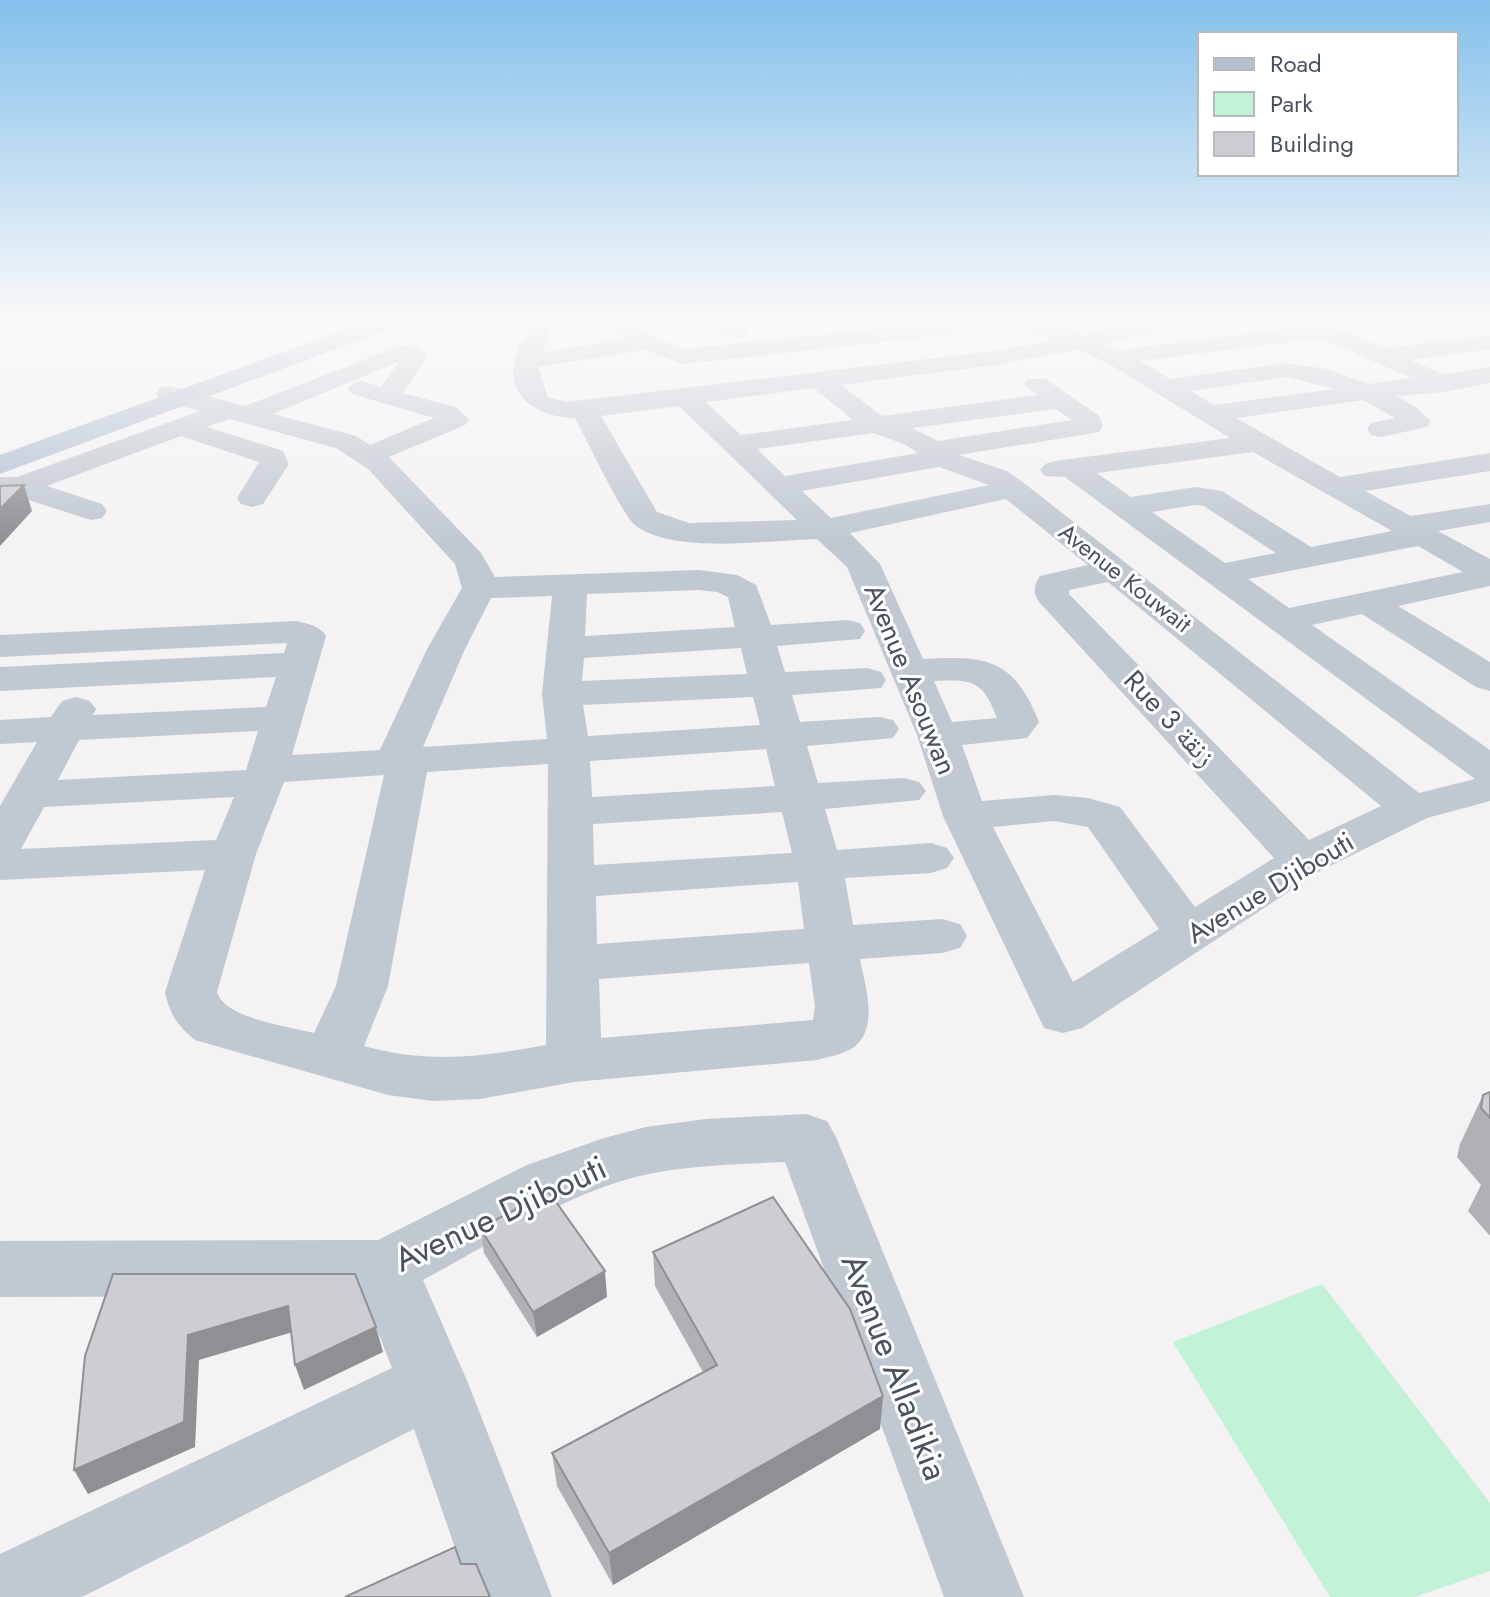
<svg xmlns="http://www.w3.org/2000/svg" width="1490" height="1597" viewBox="0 0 1490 1597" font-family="Jost,'Noto Naskh Arabic',sans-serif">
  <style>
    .green { fill: #c1f1d7 }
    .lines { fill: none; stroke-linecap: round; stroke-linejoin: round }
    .minor { fill: #c0c8d1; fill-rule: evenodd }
    .major { fill: #b1bfd1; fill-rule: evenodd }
    .wall { fill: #afb1b6 }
    .shaded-wall { fill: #8f9094 }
    .building { fill: #ccced4; stroke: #8f9094; stroke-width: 2 }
    .labels { text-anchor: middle; stroke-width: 6; stroke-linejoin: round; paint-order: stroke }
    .far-street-label { font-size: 24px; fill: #495360; stroke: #fff }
    .street-label { font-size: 28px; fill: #495360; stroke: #fff }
    .near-street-label { font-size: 34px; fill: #495360; stroke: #fff }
  </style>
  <rect width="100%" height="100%" fill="#f4f2f2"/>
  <path class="green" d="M1322,1284l168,219v68l-75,26h-85l-157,-255z"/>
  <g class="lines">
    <path class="minor" d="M531,318h22l-10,34 82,-13 -21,-14 -2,-7h22l31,20 29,11 229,-24 39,-7h47l-3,5 -8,2 -75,14 -231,25 -37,-14 -107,17 10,30 18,5 428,-51 60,-11 -40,-17 -3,-5h30l42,17 70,-17h38l-3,5 -84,21 15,6 179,-23 -13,-9h29l70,30 106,-13v14l-80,11 33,14 47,-7v16l-46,9 -48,4 20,11 15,14 -4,6 -46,10 -10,-2 -4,-6 4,-6 24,-5 -32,-18 -127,18 104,59 150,-24v18l-125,20 46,25 79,-12v18l-52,9 52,28v27l-92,20 92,56v29l-14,-4 -114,-73 -50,11 178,125v51l-63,17 -107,53 -238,157 -19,5 -19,-5 -101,-212 -26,-81 -70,-168 -30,-28c-47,1 -144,16 -182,-14 -13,-10 -49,-87 -60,-107 -31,0 -67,-17 -61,-54 1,-13 13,-30 17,-46zM1322,338l89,40 -42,6 -43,-15 -39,-6 -117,16 -30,-18zM1078,350l28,12 124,76 -175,23 -10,3 -5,6 5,6 20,1 410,302 -56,14 -395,-310 -17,-12 -48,-16 140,-23 4,-6 -4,-10 -53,-37h-18l-4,5 13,11 -155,21 -41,-31 153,-20zM1287,377l48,12 -121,16 -23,-14zM814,388l39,32 -112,15 -35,-33zM679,406l118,114 -108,3 -32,-11 -56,-96zM1055,409l17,11 -134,21 -26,-13zM874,433l32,12 12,8 -133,23 -28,-27zM1253,452l139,79 -81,16 -89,-56 -27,-4 -64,10 -34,-24zM939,467l50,18 -158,33 -29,-27zM1006,499l82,66 -48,11c-7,10 -7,18 0,27l234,255 -79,49 -75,-100 -32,-9 -34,-3 -72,6 -20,-56 65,-7 12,-16c-25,-63 -52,-67 -116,-63l-43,-95 -30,-31zM1195,505l9,1 72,47 -51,10 -73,-51zM1418,546l45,26 -174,36 -41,-29zM1108,582l273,224 -72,34 -240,-246v-4zM934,681c38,-2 49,-1 63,37l-45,4zM1054,821l34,6 71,102 -86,53 -80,-155z
      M700,318h28l21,14 -4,5c-15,4 -36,-7 -45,-19z
      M403,345l19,4 4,9 -23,35 52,14 14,12 -4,6 -76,32 92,96 14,24 204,-7 38,5 19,10 15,40 76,-5 13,3 5,8 -5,8 -83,7 8,26 82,-4 14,4 5,8 -5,8 -89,7 8,27 79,-5 14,3 6,9 -6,9 -86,8 11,37 86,-5 15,4 7,9 -7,9 -94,9 12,41 94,-7 16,5 7,10 -7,10 -16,5 -86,5 8,47 89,-6 18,5 7,12 -7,12 -18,5 -82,6c5,28 20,68 -7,89 -10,6 -25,9 -36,12l-243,22 -94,17 -47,2 -45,-6 -193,-55c-18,-15 -25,-25 -30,-48l40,-122 -205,10v-74l37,-64 -37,2v-24l51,-3 11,-16 14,-4 14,4 6,8 -3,6 173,-8 10,-30 -276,14v-24l284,-14 3,-10 -287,14v-22l296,-14c12,3 23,4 30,15l-34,119 88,-5 47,-101 35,-61 -7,-24 -87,-95 -32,-21 -107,-29 -22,8 76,24 6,13 -26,40 -11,3 -11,-3 -4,-6 22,-36 -78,-26 -134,50 55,18 5,7 -5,7 -11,2 -91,-29v-14h17l183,-66 -40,-11 -4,-6 4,-6 9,-2 76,20zM400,361l-19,26 -20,-6 -9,3 -4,5 4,5 82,24 -64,27 -14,-9 -83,-22zM699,590l18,2 11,5 7,30 -150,9 2,-42zM552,596l-10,98 5,45 -124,8 42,-98 26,-51zM741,648l6,26 -165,7 2,-23zM753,697l7,28 -172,11 -5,-31zM258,731l-12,39 -188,10 21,-40zM766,749l9,37 -183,11 -2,-36zM548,764l-2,281c-65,12 -117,19 -182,1l24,-60 39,-214zM384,775l-48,211 -22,47c-25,-7 -89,-14 -97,-41l39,-138 28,-72zM234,797l-18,43 -195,9 23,-42zM782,812l10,41 -198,12 -1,-41zM798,882l6,47 -207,15 -1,-48zM809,963l6,44 -2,13 -212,18 -2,-59z
      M806,1114l21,7 9,16 188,460h-80l-159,-435c-56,3 -116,3 -170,21 -67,22 -130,64 -192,97l45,103 84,214h-80l-58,-168 -332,168h-82v-43l392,-186 -28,-72 -364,1v-56l378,-1 149,-75 77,-27 42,-11 60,-8z"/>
    <path class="major" d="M377,318h32l-3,5 -406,151v-19z"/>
  </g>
  <path class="wall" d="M1490,1092v144l-22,-25 13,-26 -24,-28 3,-13 23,-49z
    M480,1228l127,69 -70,40 -53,-84z
    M653,1252l227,177 -267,156 -56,-99 -5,-33 151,-81 -48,-86z"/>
  <path class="shaded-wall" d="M24,485l8,26 -32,35v-37z
    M605,1271l2,26 -70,40 -4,-25z
    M288,1306l8,25 -97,29 -4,87 -107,47 -14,-24 114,-135z
    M376,1327l7,25 -79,38 -9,-25z
    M883,1396l-3,33 -267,156 -4,-32z"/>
  <path class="building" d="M24,485l-24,24v-23z
    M1490,1092v26l-9,-10 2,-13z
    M549,1192l56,79 -72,41 -53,-84z
    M773,1197l77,112 33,87 -274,157 -57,-100 165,-88 -64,-113z
    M113,1274h242l21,53 -81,38 -7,-59 -100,29 -4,87 -110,48 11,-114z
    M455,1547l6,17h15l14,33h-145z"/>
  <linearGradient id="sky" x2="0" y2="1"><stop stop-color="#83c0eb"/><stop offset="0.59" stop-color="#faf9f9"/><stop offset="1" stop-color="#faf9f9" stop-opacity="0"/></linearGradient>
  <rect width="1490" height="541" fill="url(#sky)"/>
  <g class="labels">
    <g class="far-street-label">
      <text transform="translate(1125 578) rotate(38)" y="8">Avenue Kouwait</text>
    </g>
    <g class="street-label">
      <text transform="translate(911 679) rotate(68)" y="10">Avenue Asouwan</text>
      <text transform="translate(1170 718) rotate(47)" y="10">Rue 3 زنقة</text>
      <text transform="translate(1270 887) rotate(-31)" y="10">Avenue Djibouti</text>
    </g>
    <g class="near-street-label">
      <text transform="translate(500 1213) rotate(-25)" y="12">Avenue Djibouti</text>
      <text transform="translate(895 1367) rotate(69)" y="12">Avenue Alladikia</text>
    </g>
  </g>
  <rect x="1198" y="32" width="260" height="144" fill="#ffffff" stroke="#b6babf" stroke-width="2"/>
  <rect x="1214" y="58" width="40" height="12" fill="#b1bfd1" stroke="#b6babf" stroke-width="2"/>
  <text x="1270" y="72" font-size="24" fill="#495360">Road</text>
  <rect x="1214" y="92" width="40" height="24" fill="#c1f1d7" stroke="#b6babf" stroke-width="2"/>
  <text x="1270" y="112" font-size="24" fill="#495360">Park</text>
  <rect x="1214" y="132" width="40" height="24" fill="#ccced4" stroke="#b6babf" stroke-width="2"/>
  <text x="1270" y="152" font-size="24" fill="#495360">Building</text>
</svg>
